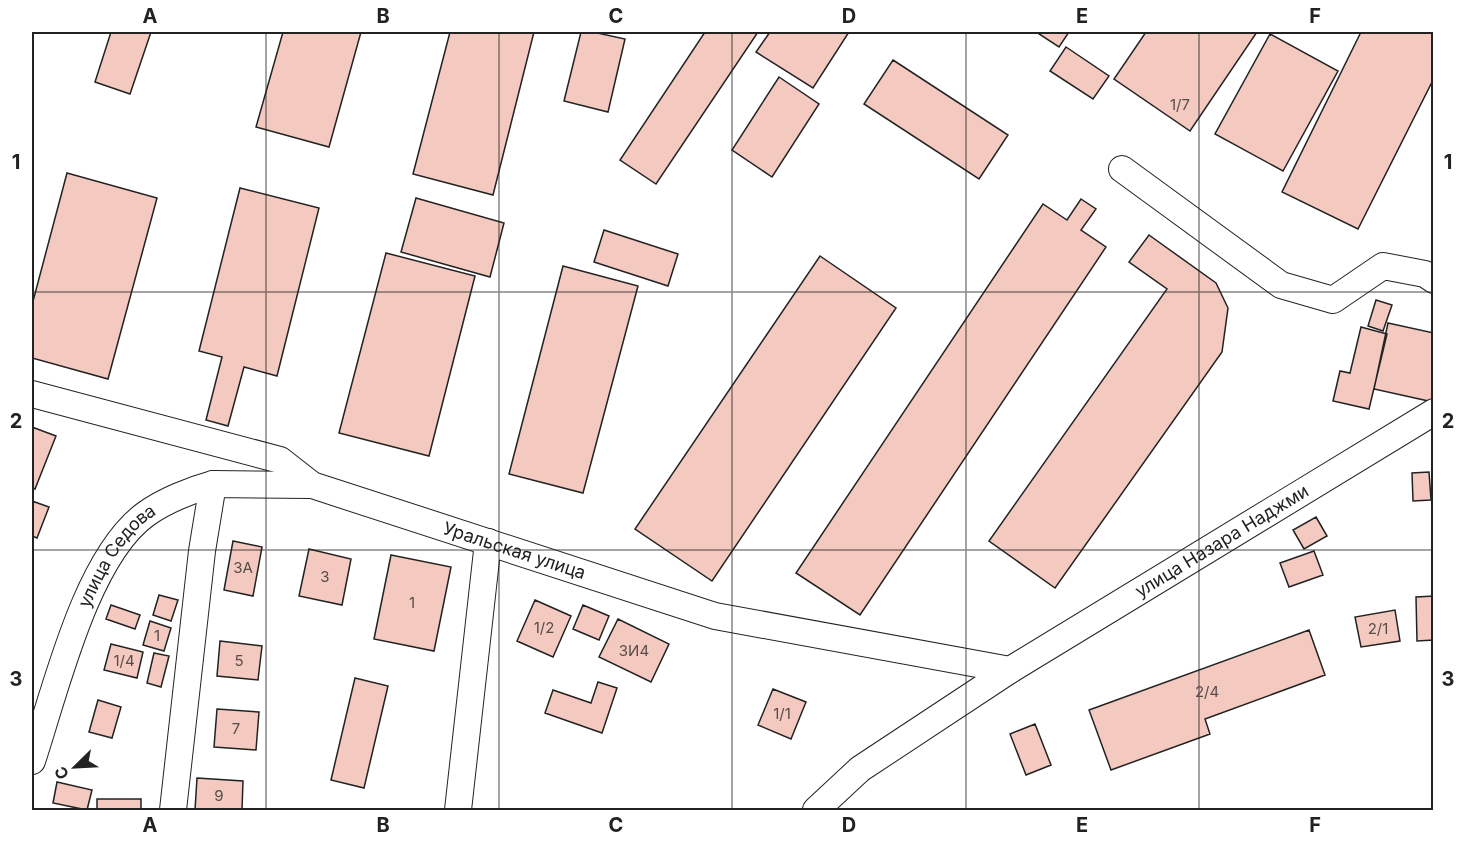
<svg xmlns="http://www.w3.org/2000/svg" width="1465" height="842" viewBox="0 0 1465 842" font-family="Inter,sans-serif">
  <style>
    .building { fill: #f3c9c0; stroke: #222; stroke-width: 1.5 }
    .lines { fill: none; stroke-linecap: round; stroke-linejoin: round }
    .minor-casing { stroke: #222; stroke-width: 28 }
    .minor { stroke: #fff; stroke-width: 26 }
    .grid { fill: none; stroke: #222; stroke-width: 1.5; stroke-opacity: 0.55 }
    .labels { text-anchor: middle; stroke-width: 4.5; stroke-linejoin: round; paint-order: stroke }
    .number-label { font-size: 15px; fill: #564c4a }
    .street-label { font-size: 18px; fill: #222; stroke: #fff }
    .neatline { fill: none; stroke: #222; stroke-width: 2 }
    .grid-label { font-size: 20px; text-anchor: middle; font-weight: bold; fill: #222 }
  </style>
  <rect width="100%" height="100%" fill="#fff"/>
  <path class="building" d="M111,32h40l-21,62 -35,-12z
    M283,32h78l-32,115 -73,-20z
    M450,32h84l-41,163 -80,-21z
    M581,32h12l32,7 -17,73 -44,-11z
    M705,32h53l-102,152 -36,-24z
    M770,32h79l-36,56 -57,-36z
    M1036,32h33l-10,15z
    M1146,32h111l-67,99 -76,-52z
    M1361,32h73v46l-76,151 -76,-37z
    M1270,34l68,37 -55,100 -68,-37z
    M1066,47l43,29 -16,23 -43,-28z
    M893,60l115,75 -29,44 -115,-75z
    M779,77l40,27 -47,73 -40,-27z
    M67,173l90,25 -49,181 -76,-21v-53z
    M240,188l79,20 -42,168 -33,-9 -16,59 -22,-6 16,-63 -23,-6z
    M416,198l88,25 -14,54 -89,-25z
    M1081,199l15,10 -15,21 25,17 -246,368 -64,-42 247,-369 24,16z
    M604,230l74,24 -10,32 -74,-24z
    M1149,235l67,48 12,25 -6,44 -167,236 -66,-47 178,-252 -38,-27z
    M386,253l89,23 -46,180 -90,-23z
    M820,256l76,52 -184,273 -77,-52z
    M563,266l75,20 -55,207 -74,-19z
    M1376,300l16,5 -9,26 -15,-5z
    M1388,323l46,10 -1,69 -59,-13z
    M1361,327l26,7 -18,75 -36,-8 7,-30 10,2z
    M32,427l24,9 -21,53 -3,-2z
    M1429,472l2,28 -18,1 -1,-28z
    M32,501l17,6 -12,31 -5,-2z
    M1316,517l11,19 -23,13 -11,-19z
    M233,541l29,6 -9,49 -29,-6z
    M309,549l42,10 -9,46 -43,-9z
    M1314,551l9,24 -34,12 -9,-24z
    M391,555l60,12 -17,84 -60,-12z
    M159,595l19,5 -7,21 -18,-6z
    M1434,596v44l-17,1 -1,-44z
    M535,600l36,16 -18,41 -36,-16z
    M111,605l29,10 -5,14 -29,-10z
    M583,605l26,11 -10,24 -26,-11z
    M1395,610l5,31 -39,6 -6,-30z
    M618,619l51,25 -18,38 -52,-25z
    M150,621l21,7 -7,23 -21,-6z
    M1309,630l16,45 -120,44 5,15 -99,36 -22,-60z
    M220,641l42,5 -4,34 -41,-4z
    M111,644l32,8 -6,26 -33,-8z
    M154,653l15,3 -8,31 -14,-4z
    M355,678l33,8 -24,102 -33,-8z
    M598,682l19,6 -15,45 -57,-20 8,-23 38,13z
    M773,689l33,13 -15,37 -33,-14z
    M98,700l23,7 -9,31 -23,-6z
    M217,709l42,3 -3,38 -42,-3z
    M1035,724l16,41 -25,10 -16,-41z
    M197,778l46,3 -1,29h-47z
    M57,782l35,8 -5,20 -34,-7z
    M97,799h44v11h-44z"/>
  <g class="lines">
    <g class="minor-casing">
      <g id="minor">
        <path d="M1122,169l159,116 52,15 50,-34 42,8 9,6"/>
        <path id="s1" d="M32,394l248,66 32,25 403,131 295,54"/>
        <path id="s2" d="M32,761c23,-69 54,-204 114,-247 18,-13 45,-24 67,-30l99,1"/>
        <path d="M173,810l29,-259 11,-67"/>
        <path d="M458,810l30,-268"/>
        <path id="s3" d="M816,810l44,-41 150,-99 424,-258"/>
      </g>
    </g>
    <use href="#minor" class="minor"/>
  </g>
  <path class="grid" d="M266,32v778M499,32v778M732,32v778M966,32v778M1199,32v778M32,292h1402M32,550h1402"/>
  <g class="labels">
    <g class="number-label">
      <text x="1180" y="110">1/7</text>
      <text x="243" y="573">3А</text>
      <text x="325" y="582">3</text>
      <text x="412" y="608">1</text>
      <text x="544" y="633">1/2</text>
      <text x="1378" y="634">2/1</text>
      <text x="157" y="641">1</text>
      <text x="634" y="656">3И4</text>
      <text x="124" y="666">1/4</text>
      <text x="239" y="666">5</text>
      <text x="1207" y="697">2/4</text>
      <text x="782" y="719">1/1</text>
      <text x="236" y="734">7</text>
      <text x="219" y="801">9</text>
    </g>
    <g class="street-label">
      <text dy="6" stroke="none"><textPath href="#s3" startOffset="488">улица Назара Наджми</textPath></text>
      <text dy="6" stroke="none"><textPath href="#s1" startOffset="510">Уральская улица</textPath></text>
      <text dy="6" stroke="none"><textPath href="#s2" startOffset="224">улица Седова</textPath></text>
    </g>
  </g>
  <rect width="1465" height="842" fill="none" stroke="#ffffff" stroke-width="66"/>
  <g transform="translate(75 767) rotate(246)" stroke="#ffffff" stroke-width="4.5" paint-order="stroke">
  <path d="M0-4.5L10 22L0 15L-10 22Z" fill="#222222"/>
  <text y="-9" font-size="16" font-weight="bold" text-anchor="middle" fill="#222222">С</text>
  </g>
  <rect x="33" y="33" width="1399" height="776" class="neatline"/>
  <g class="grid-label">
    <text x="150" y="23">A</text>
    <text x="383" y="23">B</text>
    <text x="616" y="23">C</text>
    <text x="849" y="23">D</text>
    <text x="1082" y="23">E</text>
    <text x="1315" y="23">F</text>
    <text x="16" y="169">1</text>
    <text x="1448" y="169">1</text>
    <text x="16" y="428">2</text>
    <text x="1448" y="428">2</text>
    <text x="16" y="686">3</text>
    <text x="1448" y="686">3</text>
    <text x="150" y="832">A</text>
    <text x="383" y="832">B</text>
    <text x="616" y="832">C</text>
    <text x="849" y="832">D</text>
    <text x="1082" y="832">E</text>
    <text x="1315" y="832">F</text>
  </g>
</svg>
